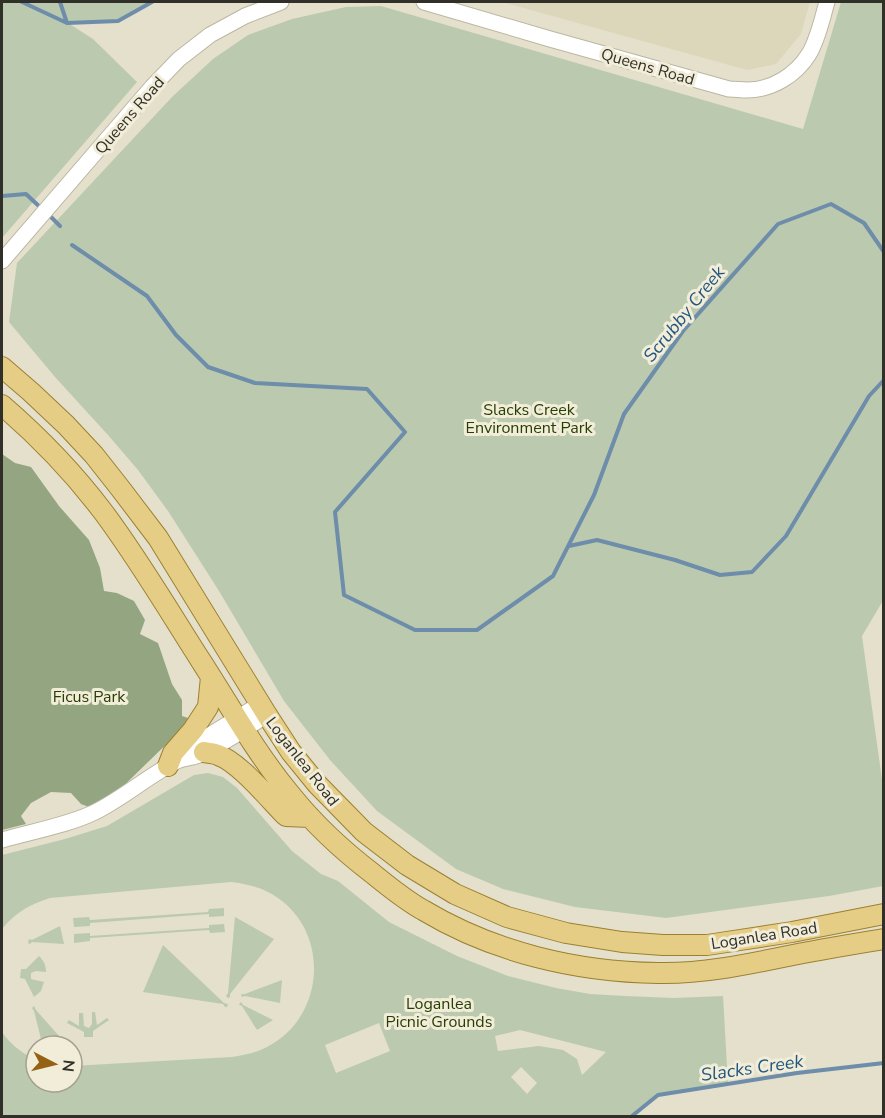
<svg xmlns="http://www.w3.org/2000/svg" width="885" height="1118" viewBox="0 0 885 1118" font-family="'Nunito Sans',sans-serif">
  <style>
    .built { fill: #dcd7bb }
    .green { fill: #bbcaae; fill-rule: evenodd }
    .forest { fill: #93a681 }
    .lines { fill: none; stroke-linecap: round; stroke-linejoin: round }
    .stream { stroke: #6d8daa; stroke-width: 4 }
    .minor-casing { stroke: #bbb7a3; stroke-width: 17 }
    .major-casing { stroke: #9c8030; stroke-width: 22 }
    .minor { stroke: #fff; stroke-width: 15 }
    .major { stroke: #e6cd85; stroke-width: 20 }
    .labels { text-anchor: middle; stroke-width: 6; stroke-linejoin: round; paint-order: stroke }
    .street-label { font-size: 16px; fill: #313028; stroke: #f1edd9 }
    .park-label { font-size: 16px; fill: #283f04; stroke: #f1edd9 }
    .water-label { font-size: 18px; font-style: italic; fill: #23567f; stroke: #f1edd9 }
  </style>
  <rect width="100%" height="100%" fill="#e4e0cc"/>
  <path class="built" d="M502,2h308l-9,32 -25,30 -29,6z"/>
  <path class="green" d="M2,2h150l-34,19 -50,2 25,16 44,43 -135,156z
    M841,2h43v597l-22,37 21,151v99l-54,10 -163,22 -91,-11 -72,-18 -47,-20 -79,-58 -47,-51 -46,-59 -65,-110 -51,-80 -30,-41 -30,-35 -53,-58 -46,-55 8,-59 155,-166 41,-38 35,-24 44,-16 54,-12 35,-1 422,123z
    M208,773l15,4 14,11 55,63 29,23 17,7 51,41 68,34 51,20 48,12 34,6 35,2 49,2 49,-2 5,88 -69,11 -27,21h-630v-84c9,13 20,21 34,28v22h36v-16l160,-9c12,-2 24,-4 35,-10 57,-29 64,-112 11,-149 -14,-10 -30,-14 -47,-16l-181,16c-20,6 -35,15 -48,31v-74l63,-16 42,-13 87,-51zM379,1023l11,28 -54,22 -11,-28zM520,1030l86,22 -24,23 -5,-16 -14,-9 -24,-4 -41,5 -3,-15zM521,1067l16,16 -10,11 -16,-17z
    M224,908v8l-15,1v-3l-119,9v3l-16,1 -1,-9 16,-1 1,3 118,-8 1,-3z
    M235,917l39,22 -44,55v3l-2,1 -2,-2 2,-3z
    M224,924l1,8 -15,1 -1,-3 -119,8v3l-16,2v-9l16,-1v3l119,-8v-3z
    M60,926l4,18 -32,-2 -2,2 -2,-1 1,-4 3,1z
    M163,945l61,58 4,1 -1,3h-2l-2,-3 -80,-12z
    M39,956c5,5 7,9 7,16l-10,-1 -5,2v6l13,3 -3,9 -7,6 -9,-18 -5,-1 1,-9h5z
    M282,980l-2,23 -35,-7 -3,1 -1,-2 1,-1h3z
    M241,1002l2,3 30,15 -16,10 -15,-24 -3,-1 1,-2z
    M34,1006l2,4 23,26 -18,3 -7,-28 -2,-3z
    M92,1012h3l2,13 10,-7 2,2 -16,11v6h-9v-5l-17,-9 2,-3 10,6v-13h4l1,13 5,2 3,-4z"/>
  <path class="forest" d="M2,450v4l13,9 16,4 28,39 30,34 11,28 4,23 13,2 17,8 11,19 -5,14 18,9 14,41 10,16v16l6,2 -5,10 -74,72 -20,7 -8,-3 -10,-11 -20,-1 -20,11 -10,13 5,8 -24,6z"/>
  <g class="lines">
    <path class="stream" d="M22,2l45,21 51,-2 34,-19
      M60,2l7,21
      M2,196l24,-2 16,15
      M48,214l12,12
      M72,245l75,51 29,39 32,32 47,16 112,6 38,43 -70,80 9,83 71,35h62l76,-54 41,-81 30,-81 59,-83 95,-107 53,-20 33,19 20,29
      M569,546l28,-6 78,20 45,15 32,-3 34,-36 83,-140 15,-16
      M632,1116l26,-21 139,-22 87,-10"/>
    <g class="minor-casing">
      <path id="minor" d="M424,2l126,37 179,50c6,0 12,1 18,1 25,0 49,-15 62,-36 9,-15 13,-35 18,-52
        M2,261l150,-174 27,-28 31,-24 35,-19 36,-14
        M180,760l12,-14 68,-42
        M2,840c27,-8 67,-15 93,-28 28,-14 53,-36 82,-51 7,-3 15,-3 22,-6 24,-11 46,-26 68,-40"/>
    </g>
    <g class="major-casing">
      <path id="major" d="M2,367l29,25 35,33 28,30 26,33 38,50 109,177 24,37 26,32 47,48 43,33 48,29 52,23 59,16 56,9 41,3h44l85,-13 92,-18
        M2,405c37,32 72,68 102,108 35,47 65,98 97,148 29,45 55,92 89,133 24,30 52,56 82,79 16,13 33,27 51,37 70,42 153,62 235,63 46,1 91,-9 135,-18 30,-6 60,-11 91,-16
        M204,752c4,1 10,1 14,3 21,7 51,44 68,61l24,1
        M168,766l5,-13 20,-23 15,-23 3,-30"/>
    </g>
    <use href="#minor" class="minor"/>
    <use href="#major" class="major"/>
  </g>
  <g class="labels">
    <g class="street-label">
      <text transform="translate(648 66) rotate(16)" y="6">Queens Road</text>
      <text transform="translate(129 115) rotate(-49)" y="6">Queens Road</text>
      <text transform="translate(303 761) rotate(52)" y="6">Loganlea Road</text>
      <text transform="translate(764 935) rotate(-9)" y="6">Loganlea Road</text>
    </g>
    <g class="park-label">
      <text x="529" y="415">Slacks Creek<tspan x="529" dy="18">Environment Park</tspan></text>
      <text x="89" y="702">Ficus Park</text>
      <text x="439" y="1009">Loganlea<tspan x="439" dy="18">Picnic Grounds</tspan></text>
    </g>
    <g class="water-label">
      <text transform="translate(684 314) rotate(-51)" y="6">Scrubby Creek</text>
      <text transform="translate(752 1068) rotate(-8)" y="6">Slacks Creek</text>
    </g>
  </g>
  <rect width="885" height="1118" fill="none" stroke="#313028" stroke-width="6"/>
  <g transform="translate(54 1064) rotate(97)"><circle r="28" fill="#f1edd9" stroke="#a4a192" stroke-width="1.5"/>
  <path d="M0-4.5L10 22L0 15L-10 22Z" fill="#956215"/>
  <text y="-9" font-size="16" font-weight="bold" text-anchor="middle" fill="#313028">N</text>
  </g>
</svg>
